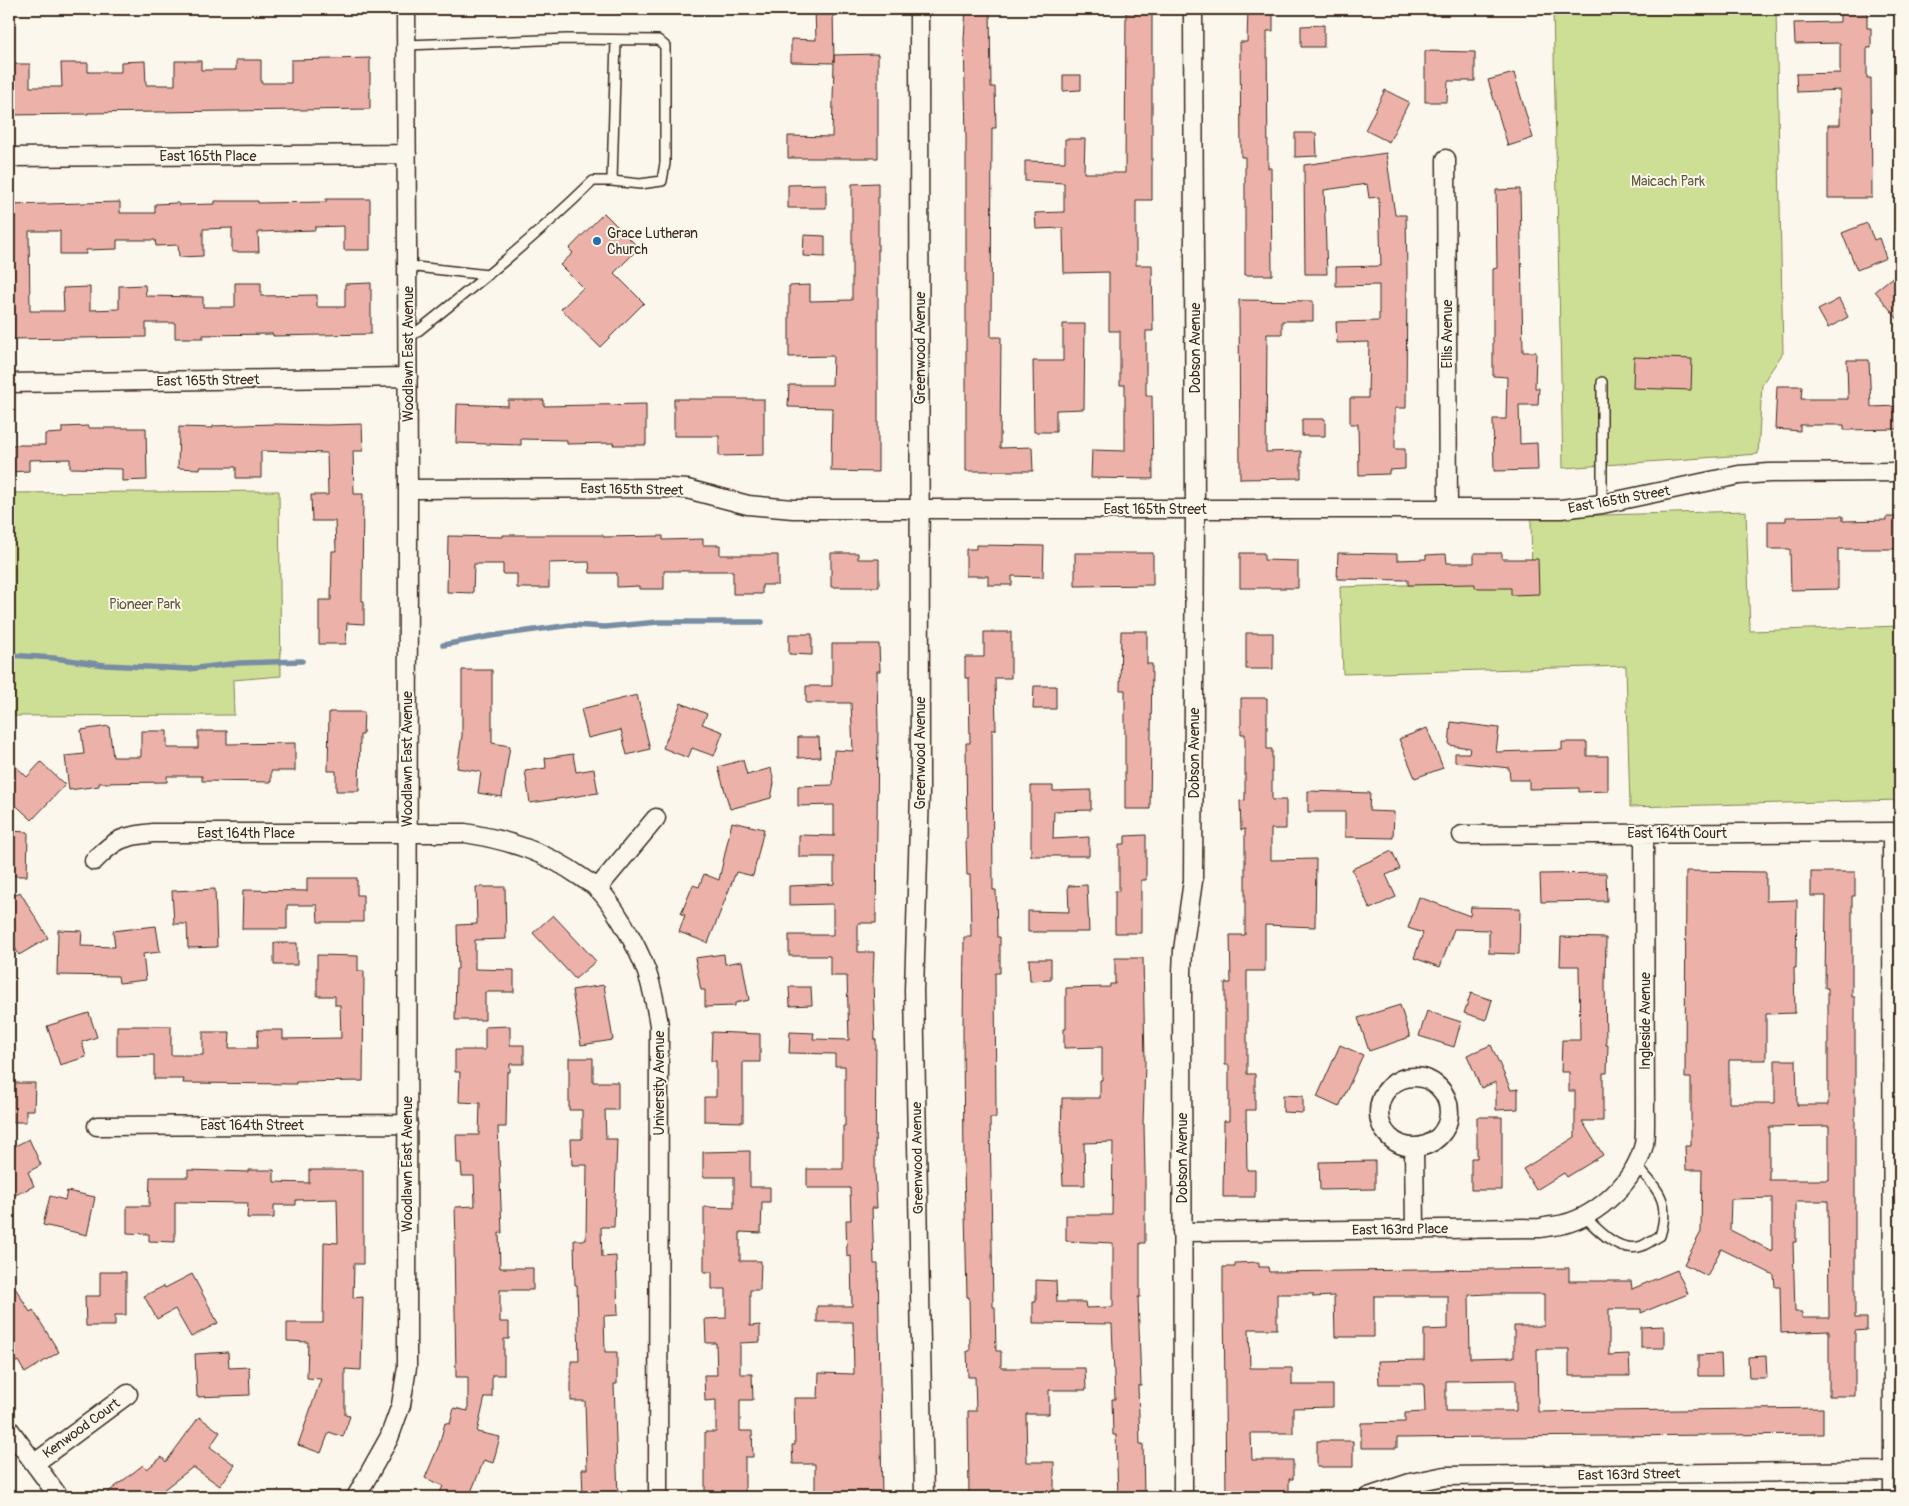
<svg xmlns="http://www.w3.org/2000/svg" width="1909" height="1506" viewBox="0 0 1909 1506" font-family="Pangolin,sans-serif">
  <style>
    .green { fill: #cddf94; stroke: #848459 }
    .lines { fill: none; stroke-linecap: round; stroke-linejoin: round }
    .stream { stroke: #788da3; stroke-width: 5.5 }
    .building { fill: #ecb2aa; stroke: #3b2a1e; fill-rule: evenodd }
    .lane-casing { stroke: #3b2a1e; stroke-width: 12 }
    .street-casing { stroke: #3b2a1e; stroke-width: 21 }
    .lane { stroke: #fbf7ec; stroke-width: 9 }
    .street { stroke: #fbf7ec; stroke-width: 18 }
    .poi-dot { fill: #1f6fb2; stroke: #fbf7ec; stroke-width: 2 }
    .labels { text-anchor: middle; stroke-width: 4; stroke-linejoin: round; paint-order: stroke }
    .street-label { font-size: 14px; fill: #3b2a1e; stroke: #fbf7ec }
    .park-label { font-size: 14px; fill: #60573c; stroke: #fbf7ec }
    .poi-label { font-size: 14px; fill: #3b2a1e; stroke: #fbf7ec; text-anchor: start }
  </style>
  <rect width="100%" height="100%" fill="#fbf7ec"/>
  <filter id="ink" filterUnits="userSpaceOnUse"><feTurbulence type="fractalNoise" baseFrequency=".02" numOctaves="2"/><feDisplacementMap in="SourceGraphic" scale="10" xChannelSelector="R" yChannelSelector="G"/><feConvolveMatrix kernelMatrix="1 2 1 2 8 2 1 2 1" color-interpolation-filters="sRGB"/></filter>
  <g filter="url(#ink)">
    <path class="green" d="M1553,9h223l7,344 -21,31 -4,70 -195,14z
      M279,491l2,185 -48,4 1,35 -225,1v-223z
      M1746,511l4,120 150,-5v174l-270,7 -4,-141 -283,8 -3,-87 192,-6 -1,-64z"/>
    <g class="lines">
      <path class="stream" d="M443,645l48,-9 80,-11 34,2 53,-5h104
        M9,655l45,3 51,7 84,4 50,-6 63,-2"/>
    </g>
    <path class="building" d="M815,9h18l1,53v-7l44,-1v104h-90v-22l44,1 2,-74 -43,-1v-23l25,1z
      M966,9h24l1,78h4l1,41h-4l-1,209h10l-1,111 32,-1 1,24h-67v-333l-2,-100z
      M1126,9h26v191h-16v65h16l1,66h-7v65h6l1,83 -62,-1 1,-28 33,1v-66h-5v-54h-11v-59l-45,1 -1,-45 -27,1 -1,-16 29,-1v-29l-39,-2v-20l40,1v-23h20l-1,34h41z
      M1248,9h25v22h-6l1,137h3l1,107h-27v-118h-4l-1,-115h7z
      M1840,9h27v19h4v20h-4v30h4l1,120h-44v-73h12v-35l-43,2 -1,-18 44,-1v-30l-45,1 -1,-21 46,-1z
      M1324,25v22h-23v-21z
      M1425,51l50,1v29h-27l-1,21h-22z
      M370,58v51l-282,4v1l-79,1v-51h21v23h32l-1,-24h27v9h33v-10l24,-1 1,24h29v-24h26v9h35v-10h25v23h30v-23z
      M1514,73l19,65 -25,8 -20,-66z
      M1063,75h18v15l-18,1z
      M1385,90l24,12 -20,40 -24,-12z
      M1295,133h21l1,23 -22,1z
      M1386,153l9,62h11l1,57 -1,136h-11v41h10v20l-16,1v4l-30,1 -1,-51h-8v-26h18l1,-56 -32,1 -1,-21 43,-1v-36l-43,1v-19l45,-1 -2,-69 -10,1 -2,-14 -43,6 3,84h-22l-1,-109z
      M878,183v289l-47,-1 1,-63 -44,-1 1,-22h43l1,-29 -44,1v-71l21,-1v16l42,-1v-116z
      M826,184v24h-38v-23z
      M1520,189l3,163h13l-1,36h4l-1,17h-19l1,39 17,-1 1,27 -44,1 -1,-52h13l1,-42 -14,-1v-107l4,-1 -1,-78z
      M326,199h44v51h-26v-24l-29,1v3l-57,2 1,20h-27v-24l-29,1v27l-24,1 -1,-12 -22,1 -1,-6h-38v9l-31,1v4h-26v-23h-31l1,80h34l-1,-23 27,-1v23l29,-1v-23l26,-1 1,11 57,1v10h32v-24h26v13l56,-1v12h28v-23l26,-1v51l-98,2v-2l-70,1v3h-28v-15h-29v14l-137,2v-51h3l-3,-83 111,-3v11h35v-9l23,-1 1,2 36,-1v-3h43v2l68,-1z
      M604,213l35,35 -25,25 30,30 -44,44 -39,-38 22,-21 -23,-23 13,-12 -4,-4z
      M1867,223l7,17 5,-2 7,20 -29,12 -15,-37z
      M804,235l21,1v21l-22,-1z
      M1900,271v51l-25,-31z
      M1839,299l9,18 -20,11 -10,-18z
      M1239,300l74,1v20h-31v13h-15l-1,118 35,-1v27l-61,1z
      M1063,324h22l-1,85 -28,1v22h-22l-1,-71h30z
      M1634,357l58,2 -1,31 -58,-2z
      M1847,360h22l2,47 29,-1v23l-56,1v-5h-44v6l-25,-2 2,-43h25l-1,13h47z
      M674,399h90v56l-45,1v-20h-45z
      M508,400h36v6l102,-2v41h-33l1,-2 -47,1v-4l-46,-1v6l-65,-2 1,-39 51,2z
      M1302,419h23v17h-23z
      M274,424l53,1 35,-1 1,27h-10l1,43h9l-1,107h2v23l-17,-1 -1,21h-27v-44h12l1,-49h4l-1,-30h-23l-1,-26h17l-1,-42 -66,-2v27h-25v-11h-36v2l-22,-1 1,-41 34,1v-2z
      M88,426v2h58l1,52 -25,1v-12l-52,-1v-9l-41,1v11l-20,1v-27h36v-11l17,-1v-6z
      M1843,516v5l43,-1v-3h14v32h-62v40l-47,1 -1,-41h-22v-28h18v-4z
      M503,535h100v2l60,-1v4l40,-1v6h17v10h58v30h-16v9h-29v-23h-69v18h-25v-3l-22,1v-14h-27l-1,-11 -40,1v25h-32v-14h-14v-10h-29l-1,29 -26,-1 1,-56 55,1z
      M976,545l68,1 -1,31 -31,-1v9h-24v-9h-22v-27h10z
      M831,553h27v6h21v28h-48z
      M1075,553h78v32l-78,1z
      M1240,553h24v7l34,1v27h-58z
      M1338,553l59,1v6l29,-1v-4l20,-1 1,9h27v-10h28v6h36l1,35 -28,1v-7h-36v-4l-67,1v-5l-71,-1z
      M1121,631h26v33h5l-2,145h-25v-119h-5z
      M984,632h27v46h-16l1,52h-4l1,160h3l1,47h3v36h-5l1,145h-6l3,189h2l1,44h5v17h84l1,22h-37v24h-23l1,48h27v35h-85l-1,-86h8l-1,-34h-7l-1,-26h3l-1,-54h-2l-3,-128 -1,-137 1,-95h7l-1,-62h-3l-1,-36h1l-1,-96h4l-1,-65h-4v-21h19z
      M1246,633h27v36h-27z
      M789,634h23v21l-23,-1z
      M832,644h47l1,27h-3l1,58 -2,194h-18v29h16l-1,29 2,59h1l-1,132 2,36h-5l2,56h4l4,233h-67v-33h-22l-1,-19h3l-1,-47h24l1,-25 35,1 -1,-52h-36v-16h35l-1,-50 -4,1 -1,-37h5l-1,-32h-43v-19h36v-43h2v-60h-10v-12l-46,-1 1,-21 24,1 -1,6 36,1 -2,-64h-17v-20h-41v-21h44v-31l-44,1v-19l45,-2v-27h-35v-22l35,1v-31l-36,1v-20l35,-1 1,-35 19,1 -2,-48h-45v-17h26z
      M462,670h30v73l18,3 -8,51 -24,-4 3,-21 -24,-4 5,-32z
      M1034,686h22v23h-23z
      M637,695l13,54 -23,6 -6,-25 -33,8 -7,-29z
      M1241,698h26v51h5v51h14v29h-15v31l45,-1 -1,68 -50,-2v46h-18v103h8v36h-9l1,60h8v27h-32l1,-76h5v-56h-4v-82h6l-1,-48h15v-106l-4,1 -1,-29 5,-1v-66h-4z
      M681,703l26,11 -5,10 21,8 -9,24 -22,-8 -4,10 -25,-10z
      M329,712h35l-1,23h-3l-1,56h-23v-20h-8z
      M1451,722l48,6 -3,24 66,-2v-8h25v14h21v35l-29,1v-4l-50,1v-9h-19l-1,-12 -54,-6v-9h14l1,-5 -21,-3z
      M109,726l4,31h28v-26h26v17h31v-17h29v13l68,-1v28h-24v11l-69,-1v-5h-35v6l-68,1v3l-30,4 -4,-34 19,-2 -3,-24z
      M1427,728l16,40 -28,10 -16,-39z
      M798,737h21l1,20 -22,1z
      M573,754l3,18 18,-3 4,24 -68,10 -5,-32 21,-3 -1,-10z
      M9,760l18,17 14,-15 24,23 -33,35 -23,-21z
      M743,760l4,15 24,-7 3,15 -3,15 -41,11 -12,-42z
      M1031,786h22v5l38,-1v20l-37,1 -1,28 36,-2v19h-58z
      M1308,791l62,2 -1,18 25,1 -1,26 -48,-1v-25h-37z
      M732,822l32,7 -11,47 -17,-4 -28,71 -29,-11 6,-17 -4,-1 12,-29 6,2 5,-13 15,6z
      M9,831l19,1 -1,44h-18z
      M1146,835v45h-5v53h-26v-42h4v-47h6v-8z
      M1392,851l8,18 -14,6 10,22 -26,12 -18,-40z
      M1686,871l80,1v29l31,-1 -1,68h-2l1,45 -29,1v46h-37v43h46v-43h21l1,45h31v-117h-3l1,-92h-15v-24h44v24h-3v101h3v321h12v12l-12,1v65h-26v-65l-48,2 -1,-46h-5l-1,-12 -53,-26 -14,27 -23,-12 17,-32 1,-62h-16l-1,-24h6v-68h-6zM1829,1126v54h-60v-53zM1772,1198v53l-42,-21 1,-31zM1796,1201h32l1,117h-27v-6h-7l-2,-70h3z
      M1606,873l1,28 -66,1 -1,-28z
      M307,878h50v17h6v27h-45l-1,-17h-30v24h-45l1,-39 64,1z
      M1087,885l2,47h-61v-21l41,1 -1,-26z
      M476,887h29l1,52 -31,1v29l39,1v22h-29v28h-30l1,-51h2l-1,-44 20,-1z
      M215,889l2,58 -29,1 -1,-24h-13l-2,-33z
      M20,892l28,46 -29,17 -10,-18v-38z
      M1419,897l51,19 1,-9 49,1 -1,46 -30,-1v-23l-35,-1 -14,38 -26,-9 9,-25 -15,-5z
      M553,915l43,46 -21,18 -42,-46z
      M156,926l4,26 -17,2 3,26 -27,3 -1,-7 -61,-1 1,-45 24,1 -1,15 34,1 -2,-16z
      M1561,937l45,1 -1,47 1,60h2l-1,28h-4v48h-21l21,34 -36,22 -3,-4 -28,17 -13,-21 52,-32v-46h-6v-19h-8l1,-32h18l-1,-74h-19z
      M274,943h23v22h-23z
      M724,954l1,10 17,-3 7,39 -14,3v3l-30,1v-17h-4l-6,-32z
      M317,955l41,1v15h6l-1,110 -67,1v2l-113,-1 1,-4h-30v-24l-37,1v-30h54v29h32v-23h27l-1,16h28l1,-18h25v9l58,-1 -1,-33h-5v-9h-18z
      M1115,958h28l2,105 -2,61h1l1,49v70h-5v54h-2l3,89h-3l2,58h3l1,53h-26l-2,-62h-3l-1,-36h3l-3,-75 -79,-1v-21h3v-22l20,1 1,21h28l1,6 27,-1v-64l-47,-2v-26h46l1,-73 -29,1 1,42h-22l-2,-44 1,-43h38v-18h2v-33l-38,1v-19h2v-41l44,-1v-3h5z
      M1029,959h22v21l-21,1z
      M604,985l9,55 -32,5 -9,-55z
      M789,987h22l1,18 -22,1z
      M1471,993l21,7 -6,20 -22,-7z
      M1400,1005l10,32 -41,14 -11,-33z
      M1427,1011l34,11 -7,25 -35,-11z
      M89,1013l8,24 -15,5 4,15 -26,8 -13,-39z
      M510,1026v19h14v19h-14v8h-3l-1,55h-8l4,106h-3l1,35h33v22h-33v32h9v17h-5v36h-12v22h-7l-8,35 23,5 -7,26 -9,-3 -15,37h-31l5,-11 -18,-8 14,-33 6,-22 5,1 4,-16 14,3v-34h-12l-2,-136h2l-1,-34 20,-1 -1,-30h-12l-1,-13h-4l-1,-28h23l1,-32 -21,-1 1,-30h-5v-22h30v-23z
      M712,1032l48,2v28h-17v60l-39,-1v-24h12v-36h-5z
      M1340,1045l23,10 -24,52 -22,-10z
      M1491,1045l20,45 7,-1v20l-22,1v-28l-15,6 -14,-33z
      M569,1058h24v24h25v28h-13l1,29h11l-3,88h-13l1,30 14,-1 2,59 -14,1 1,36h12v32h-3l4,112h-8v1h-27l-1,-28h5l-2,-68h-14v-40h8l-2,-76h-2l-1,-45h12l1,-75h-15l-1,-26h11v-29h-13z
      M12,1083h23l-1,27h-8v12h-17v-28h3z
      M1283,1095l20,1v17l-20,-1z
      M1477,1117h25v73h-31v-32h6z
      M29,1139l12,26 -13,7 6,14 -25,12v-49z
      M750,1151v36h20v15h-8l-1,31 -21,-1v29h21l-1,29h-10v36l10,-1v17l-20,1v31h12l1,26h-13v31h12l1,26h-8v40h-40v-65h11v-32l-11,1 -1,-26h13l-1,-32h-10l-1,-24 21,-1v-29h-14v-17h-8v-65l30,1v-31h-31v-25z
      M1375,1161v28l-55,1 -1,-28z
      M188,1170l60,2v-2h26v12l35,1v-13h54v94h-9l-1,34 10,-1 -2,73 -16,-1v46l5,1 -7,21 -14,-5 -8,21 -23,-8 23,-66 -14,-1 1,-36 -21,-1v-18h36l1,-81 14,1 -1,-44 -41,1v5h-22v13h-27l1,-15 -73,-1v40l-26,-1v-7l-22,-1v-27h22l1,-29h38z
      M67,1191l28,6 -8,38 -44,-10 7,-29 15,4z
      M1259,1262v5h9l1,5 300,-4v13h62l1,8 45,-19 11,24 -47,19v-4h-32v46l20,-1 1,22h-61v-27h-32l1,63 285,-4v26l-426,4v10h-36v-25l44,-1v-9l20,-1 -1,-28h-45l-1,-23 46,-1v-30l24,-1v-33h-74v41h-39l-1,-41 -21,1v-3h-36v35h-28l1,39h42v17h41v22l-40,1v25h-42l1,27h41v19h-4v18h-63l-2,-203h-1v-27h12v-4zM1488,1294h56v32h-30v31l-44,1 -1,-63zM1516,1380v31h-70v-30z
      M100,1272h26v43h-11v11h-29l-1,-30h15z
      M192,1274l26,49 -27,14 -16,-28 -18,10 -13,-23 20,-10 1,2z
      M9,1278l21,34 3,-2 26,42 -34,21 -7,-12 -9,5z
      M1664,1326v22h-23v-21z
      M228,1352l1,16 20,-1 1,28 -53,2 -2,-43z
      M1721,1354l1,22h-24v-21z
      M1766,1356l1,22h-18l-1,-21z
      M199,1417l21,15 -10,15 25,18 -15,21 -27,-19 -39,30h-52l41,-32 4,4 15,-12 4,5z
      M1317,1441h36v26h-36z"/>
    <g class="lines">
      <g class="lane-casing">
        <path id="lane" d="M406,45l161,-6 91,1 7,6v117l-3,18 -22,3 -28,-3h-19c-58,57 -121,107 -185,158
          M612,181l4,-141
          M407,266l81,9
          M1602,504v-122
          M1584,1216c14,14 35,38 58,30 6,-3 12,-7 18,-10 11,-37 -2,-45 -24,-71"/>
      </g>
      <g class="street-casing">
        <path id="street" d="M919,9l1,783 -6,198 10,507
          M9,157l398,-3
          M1446,159l2,350
          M9,383l399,-6
          M408,489l262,-1 17,1 61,16 45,4h768l41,-5 137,-29 30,-2 131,-1
          M1462,835l430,-3 1,665
          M94,861c21,-22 29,-25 59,-28h312c43,7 81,19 116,44 5,4 12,7 16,11 10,9 18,23 25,34 23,38 30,59 37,103l-1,472
          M597,889l59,-71
          M1379 1112a35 35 0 1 1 70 0a35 35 0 1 1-70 0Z
          M97,1126l311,-2
          M1414,1148l1,80
          M1182,1232l359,-4c7,-2 16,-2 23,-4 35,-9 72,-44 80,-80 1,-7 1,-16 1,-23l-1,-288
          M9,1429l50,68
          M35,1463l93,-69
          M356,1497l33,-59 12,-33 6,-38 1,-878 -2,-480
          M1183,1497l-1,-524 1,-23 10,-69 2,-372 -2,-500
          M1368,1497l42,-14 35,-7 448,-5"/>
      </g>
      <use href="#lane" class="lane"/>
      <use href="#street" class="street"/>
    </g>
  </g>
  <circle class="poi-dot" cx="597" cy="241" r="5"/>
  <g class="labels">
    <g class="street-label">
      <text x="208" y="161">East 165th Place</text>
      <text transform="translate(1447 334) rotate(-90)" y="5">Ellis Avenue</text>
      <text transform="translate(920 348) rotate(-90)" y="5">Greenwood Avenue</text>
      <text transform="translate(1195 348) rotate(-90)" y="5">Dobson Avenue</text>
      <text transform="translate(408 354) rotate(-90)" y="5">Woodlawn East Avenue</text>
      <text transform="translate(208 380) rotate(-1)" y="5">East 165th Street</text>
      <text transform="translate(632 489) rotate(1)" y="5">East 165th Street</text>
      <text transform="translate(1619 499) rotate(-10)" y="5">East 165th Street</text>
      <text x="1155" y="514">East 165th Street</text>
      <text transform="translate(920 753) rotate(-90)" y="5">Greenwood Avenue</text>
      <text transform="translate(1194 753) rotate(-90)" y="5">Dobson Avenue</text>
      <text transform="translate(407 759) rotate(-90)" y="5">Woodlawn East Avenue</text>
      <text x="246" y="838">East 164th Place</text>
      <text x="1677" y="838">East 164th Court</text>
      <text transform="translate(1645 1021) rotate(-90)" y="5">Ingleside Avenue</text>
      <text transform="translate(659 1083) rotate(-90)" y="5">University Avenue</text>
      <text x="252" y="1130">East 164th Street</text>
      <text transform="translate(917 1158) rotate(-91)" y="5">Greenwood Avenue</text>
      <text transform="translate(1182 1158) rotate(-90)" y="5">Dobson Avenue</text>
      <text transform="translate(407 1164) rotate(-90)" y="5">Woodlawn East Avenue</text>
      <text transform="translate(1400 1229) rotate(-1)" y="5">East 163rd Place</text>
      <text transform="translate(81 1428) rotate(-36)" y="5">Kenwood Court</text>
      <text transform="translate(1629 1474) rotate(-1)" y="5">East 163rd Street</text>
    </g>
    <g class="park-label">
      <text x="1668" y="186">Maicach Park</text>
      <text x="145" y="609">Pioneer Park</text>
    </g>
    <g class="poi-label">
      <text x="607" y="238">Grace Lutheran<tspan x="607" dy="16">Church</tspan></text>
    </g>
  </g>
  <rect width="1909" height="1506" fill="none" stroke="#fbf7ec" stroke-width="30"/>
  <rect x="15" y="15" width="1879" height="1476" fill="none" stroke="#3b2a1e" stroke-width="2" filter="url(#ink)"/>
</svg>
